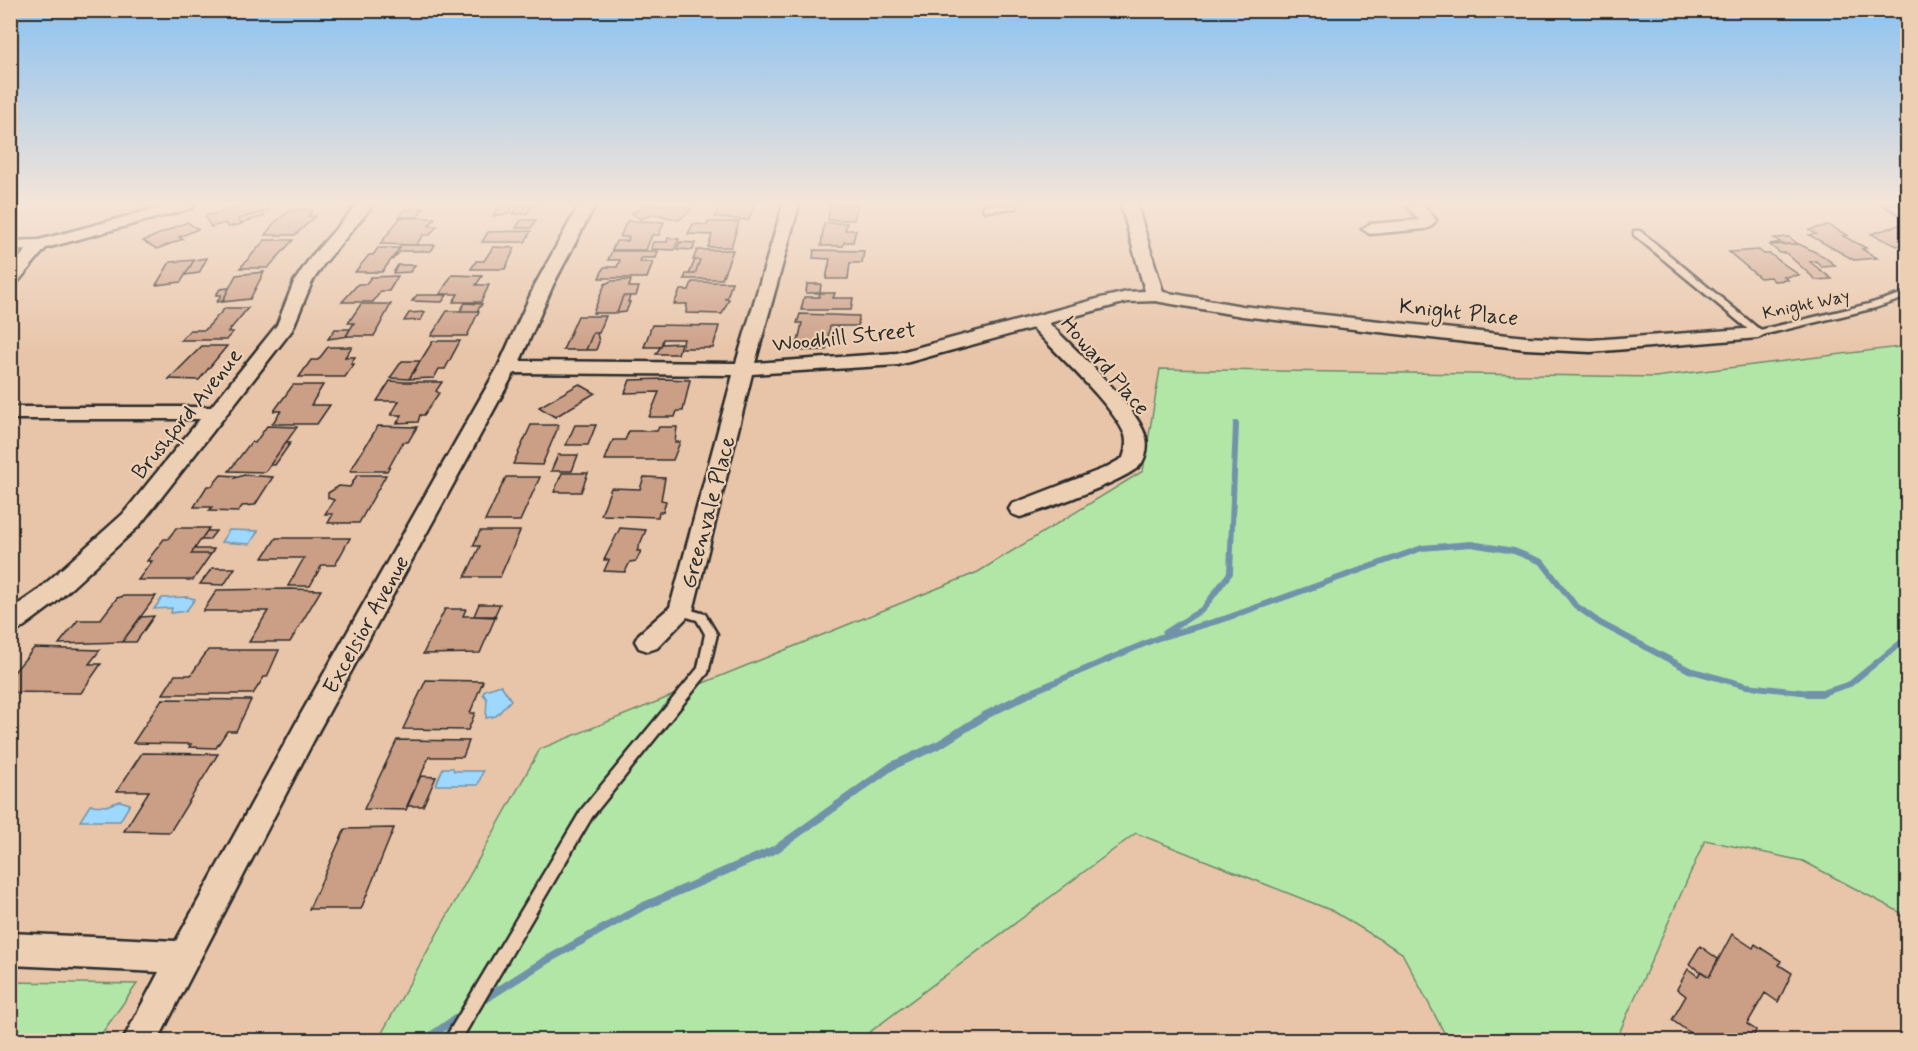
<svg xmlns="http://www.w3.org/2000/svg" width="1918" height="1051" viewBox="0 0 1918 1051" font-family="Mynerve,sans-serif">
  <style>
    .green { fill: #b2e6a7; stroke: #6e8869; stroke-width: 1.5 }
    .water { fill: #9fd8ff; stroke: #7193aa; stroke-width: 1.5 }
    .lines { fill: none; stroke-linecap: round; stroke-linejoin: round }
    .stream-far1 { stroke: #7193aa; stroke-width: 6 }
    .stream { stroke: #7193aa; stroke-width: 8 }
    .building { fill: #cb9e86; stroke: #2b2b2b; stroke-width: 1.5 }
    .lane-casing { stroke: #2b2b2b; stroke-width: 5 }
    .street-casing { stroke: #2b2b2b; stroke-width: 5 }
    .lane { fill: #edd0b4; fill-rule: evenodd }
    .street { fill: #edd0b4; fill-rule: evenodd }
    .labels { text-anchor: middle; stroke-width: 4.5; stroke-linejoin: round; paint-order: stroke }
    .far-street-label { font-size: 18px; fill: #2b2b2b; stroke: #edd0b4 }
    .street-label { font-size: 22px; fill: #2b2b2b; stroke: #edd0b4 }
  </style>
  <rect width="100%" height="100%" fill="#e8c5a9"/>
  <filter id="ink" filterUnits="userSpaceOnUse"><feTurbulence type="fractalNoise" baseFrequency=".0167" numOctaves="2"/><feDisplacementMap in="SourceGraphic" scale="12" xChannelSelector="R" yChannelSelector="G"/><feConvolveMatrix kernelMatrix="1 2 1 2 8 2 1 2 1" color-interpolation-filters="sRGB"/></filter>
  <g filter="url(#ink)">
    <path class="green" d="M1907,346v570l-104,-55 -98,-21 -89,200h-168l-46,-87 -69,-42 -197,-78 -277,207h-481l162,-291 438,-177 165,-101 17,-102 495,8z
      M11,982l126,2 -40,56h-86z"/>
    <path class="water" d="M229,530l29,1 -8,13 -29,-2z
      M187,597l8,2 -9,12 -15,2 1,-5 -18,1 8,-11z
      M501,685l10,15 -15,16 -10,2 1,-19 -4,-5 2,-4z
      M443,768h10l1,3h29l-5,14h-42z
      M120,801l10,3 -10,17h-40l10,-16 16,1z"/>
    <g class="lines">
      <path class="stream-far1" d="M1165,633l38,-24 27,-36 6,-149
        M1027,694l131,-56 66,-19 198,-71 49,-4 43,7 28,11 33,43 25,18 89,47 58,16 72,8 31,-10 58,-47"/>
      <path class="stream" d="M1808,693h15
        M480,1002l65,-41 97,-54 134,-58 116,-83 48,-22 46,-29 44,-22
        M425,1040l39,-27"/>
    </g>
    <path class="building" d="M246,205h20l3,5 -31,9 4,5 -14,3 -3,-4 -14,4 -6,-11z
      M500,205h39l-8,2 -5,7h-13l5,-7h-5l-3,6 -17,3z
      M647,205h26l19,4 -13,11 -24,-6 -15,5 -8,-6z
      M720,205h35l-7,15 -33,-3z
      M830,205h27l-3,15h-26z
      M424,208l-7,9h-18l6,-8z
      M291,210h22l-5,6h8l-21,19h-30l9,-12z
      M262,212l2,4 -23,7 -3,-4z
      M400,218h35l-6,8h8l-7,9h-7l-7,10 -36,-1z
      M521,220h15l-5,8h-15z
      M627,221l37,1 -5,13h-7l-6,15h-34l4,-9h12l1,-4h-9z
      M187,222l11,7 -19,8 4,2 -26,10 -14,-8z
      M708,222h31l-8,25h-23l4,-12 -24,-1 5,-10 14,1z
      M824,223h23l-2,7h11l-3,12h-9l-1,4h-22z
      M1906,223l2,20 -11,3 -26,-12z
      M1828,225l19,10 -4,1 23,12 -4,1 15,9 -23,2 -45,-25 7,-1 -7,-4z
      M531,231l-6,11h-43l6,-10z
      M1789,237l9,7h-28l10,-2 -6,-4z
      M668,238l11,1 -5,11 -23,-1 2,-7h14z
      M265,240h28l-25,28h-28z
      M680,242l15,1 -2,7 -16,-1z
      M1799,244l24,12 13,10 -14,1 -6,-6 -6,1 22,17 -16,1 -30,-27h-6l-10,-8z
      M401,245h34l-4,6h-30l-9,9z
      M493,247l22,1 -10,21h-34l5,-8h8z
      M378,248h22l-18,24h-27l14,-17h4z
      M697,250h36l-11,29h-38l2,-5h9l5,-14h-7z
      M814,250l50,1 -2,12h-12l-2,16h-22l4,-20 -17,-1z
      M1759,250l5,4h6l29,21 -15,2 4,3 -14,1 -4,-4 -10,1 -31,-26z
      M612,251h46l-2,7h-15l-1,4h13l-6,16h-48l5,-11h13l3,-7h-12z
      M207,258l-8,15 -14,2 9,-15z
      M194,260l-13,22 -25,3 14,-23z
      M695,260h5l-5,14h-6z
      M398,265h17l-5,7 -17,1z
      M264,272l-14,27 -28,3 14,-27z
      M452,275l30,1 -6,9h13l-8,17h-28l5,-8h-18z
      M398,276l-9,15h-8l-8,11h-31l16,-18h8l5,-7z
      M631,280l-2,7h10l-3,9h-13l-6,17h-24l12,-29 6,-3z
      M692,282h40l-5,16 -3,1h5l-7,15 -36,-1 1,-9h-13l6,-14h9z
      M807,284h14l-1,9h-14z
      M229,288l-6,13 -6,1 4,-7h-5l4,-6z
      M820,293h15l-2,5h20l-2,12h-50l3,-13h15z
      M417,295h30l-5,7 -30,-1z
      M623,296h7l-2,6h2l-4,10 -9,1z
      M465,303l17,1 -5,7h-17z
      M361,304h30l-17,32h-28l8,-13h-6z
      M225,308h23l-20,24h5l-7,8h-45l9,-10h15z
      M447,311h32l-12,25h-36z
      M425,312l-4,8 -17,1 5,-8z
      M800,314l59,2 -1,10h-28l-4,24 -35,1 2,-9h5l4,-19h-5z
      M578,316h28l-7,17h-6l-7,17h-23z
      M652,325l67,1 -6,22h-31l2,-9h-21l-2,8h-17z
      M335,329h15l-4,7h3l-21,3z
      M593,333h4l2,9 -3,8h-10z
      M433,341h27l-15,28h-6l-5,9 -25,1z
      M681,343l-3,11h-22l6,-10z
      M202,346h25l-28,34 -30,-1z
      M328,347h24l-7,10h10l-4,7h3l-9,13h-46l12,-17h7z
      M402,361h18l-11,18 -19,-1z
      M664,379l26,1 -7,31h-6l-2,6h-26l10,-25 -34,1 5,-13z
      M390,381l15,1h37l-6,9 3,2 -15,22h-4l-2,7 -21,1 5,-8h-11l8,-14h-22z
      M579,384l16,9 -40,24 -16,-10z
      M293,385h30l-12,20h19l-13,19h-45l9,-13h-7z
      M531,425h28l-17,40 -29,-1z
      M575,425h21l-8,20h-22z
      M267,426l30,1 -32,45 -36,-1 22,-29 4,1z
      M378,426l39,1 -9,15h-5l-16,29h-37z
      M659,427h18l-2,15h5l-7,18h-68l8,-20h12l4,-9h28z
      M286,442h5l-16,23h-5z
      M558,455h20l-6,16h-21z
      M562,473h26l-7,19h-27z
      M221,475l15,1 -1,2 9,-3 29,2 -18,28 -13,1 -4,6 -29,-1 3,-4h-18l13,-21h5z
      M357,475h29l-27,48h-31l5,-9h-8l9,-14 -6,-2v-5l11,-7 11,1z
      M506,477h34l-20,44h-35z
      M644,477l21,1 -4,22 5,1 -3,11h-4l-1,5 -57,-2 10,-27 29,1z
      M176,528h33l-18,26h20l-18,26h-55l14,-19h-5l17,-22h4z
      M620,528l26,2 -9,21h4l-5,10 -6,1 -5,10 -21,-1 5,-11h-5z
      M207,531h9l-7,9h-8z
      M480,531h40l-20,46h-35l15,-31h-7z
      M276,538h74l-15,27h-13l-12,21h-22l16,-28h-41z
      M194,549h20l-3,5h-20z
      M212,568h23l-11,17 -24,-1z
      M217,590l73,-1 31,1 -31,52h-41l19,-31h-65z
      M124,596h32l-34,46 -63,2 19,-24h22l17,-22z
      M479,604h21l-6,13 -20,-1z
      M445,609h21l-3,7h33l-16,37 -57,1z
      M154,616l-18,26h-14l19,-25z
      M34,648l66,2 -11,14h12l-20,29 -71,-1v-15z
      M208,650h71l-12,27h-3l-11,17h-90l12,-19h16z
      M426,680l57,1 -13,32h5l-7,17 -65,-1z
      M162,699l89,1 -15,31h-9l-11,17 -27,-1 2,-3 -58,-1z
      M397,740l72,1 -6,16h-34l-23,53 -42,-1z
      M142,753l76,1 -48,78 -46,-1 25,-40h-32z
      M420,776l16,1 -13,29h-16z
      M394,828l-33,81h-52l36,-80z
      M1732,934l21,14 2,-4 26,17 -2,4 13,8 -14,29 -13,-9 -18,31 9,6 -4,10h-52l-28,-20 14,-24 -9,-7 11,-20 10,7 3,-5 8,6z
      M1700,946l18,13 -9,18 -20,-13z"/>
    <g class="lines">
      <g class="lane-casing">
        <path id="lane" d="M1634,231h6l120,99 109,-26 39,-12v5l-33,11 -117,28 -3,-1 -121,-100z
          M681,607l24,7 12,20 -9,39 -116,144 -131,223h-17l138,-231 116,-141 7,-34 -8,-14 -20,-6 -2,-3 2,-3z"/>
      </g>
      <g class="street-casing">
        <path id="street" d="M169,205h25l-2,3 -146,40 -30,36 -6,1v-16l16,-19 -16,1v-10l29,-1z
          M357,205h16l-50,60 -11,17 -20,48 -153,196 -85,78 -35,26 -9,2v-22l26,-18 87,-78 77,-95h-190v-12h201l66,-82 17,-43 16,-24z
          M579,205h16l-42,80 -33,76 216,2 47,-158h16l-44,158 142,-10 204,-55 26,-6 18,-1 -24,-86h16l26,87 79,14 284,31 65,3 167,-12 9,5 -9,5 -167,14 -65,-3 -284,-33 -87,-15 -28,1 -78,21c24,25 89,83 97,115 2,8 0,19 -5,26 -10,15 -101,47 -121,53l-8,-3 -3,-5 3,-5 93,-36 18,-10c3,-8 4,-16 2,-23 -11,-29 -70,-83 -92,-107l-135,37 -146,9 -59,237 -36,37 -9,3 -9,-3 -4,-7 4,-7 31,-27 63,-232 -219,-2 -195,357 -161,310h-35l36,-68 -149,-7v-32l166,8 125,-227 197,-347 37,-82z
          M985,205h33l-2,3 -31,3 -2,-3z
          M1406,205h17l13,15 -5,7 -6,2 -55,5 -8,-5 8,-5 49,-4z
          M1885,205l23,1v12z"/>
      </g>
      <use href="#lane" class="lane"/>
      <use href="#street" class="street"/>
    </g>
  </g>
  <linearGradient id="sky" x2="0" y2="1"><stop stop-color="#8bc2f1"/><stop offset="0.58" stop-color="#f5e5d8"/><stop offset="1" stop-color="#f5e5d8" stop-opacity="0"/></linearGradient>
  <rect width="1918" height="352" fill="url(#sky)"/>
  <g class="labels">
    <g class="far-street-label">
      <text transform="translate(1806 304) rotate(-12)" y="6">Knight Way</text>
    </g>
    <g class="street-label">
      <text transform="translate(1459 311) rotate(6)" y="8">Knight Place</text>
      <text transform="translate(844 336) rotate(-6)" y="8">Woodhill Street</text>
      <text transform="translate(1106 365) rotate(49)" y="8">Howard Place</text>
      <text transform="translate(186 413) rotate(-51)" y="8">Brushford Avenue</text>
      <text transform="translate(707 512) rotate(-75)" y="8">Greenvale Place</text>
      <text transform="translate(365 624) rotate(-61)" y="8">Excelsior Avenue</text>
    </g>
  </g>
  <rect width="1918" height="1051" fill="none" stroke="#edd0b4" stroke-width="36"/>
  <rect x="18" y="18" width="1882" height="1015" fill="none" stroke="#2b2b2b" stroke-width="2" filter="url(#ink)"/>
</svg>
